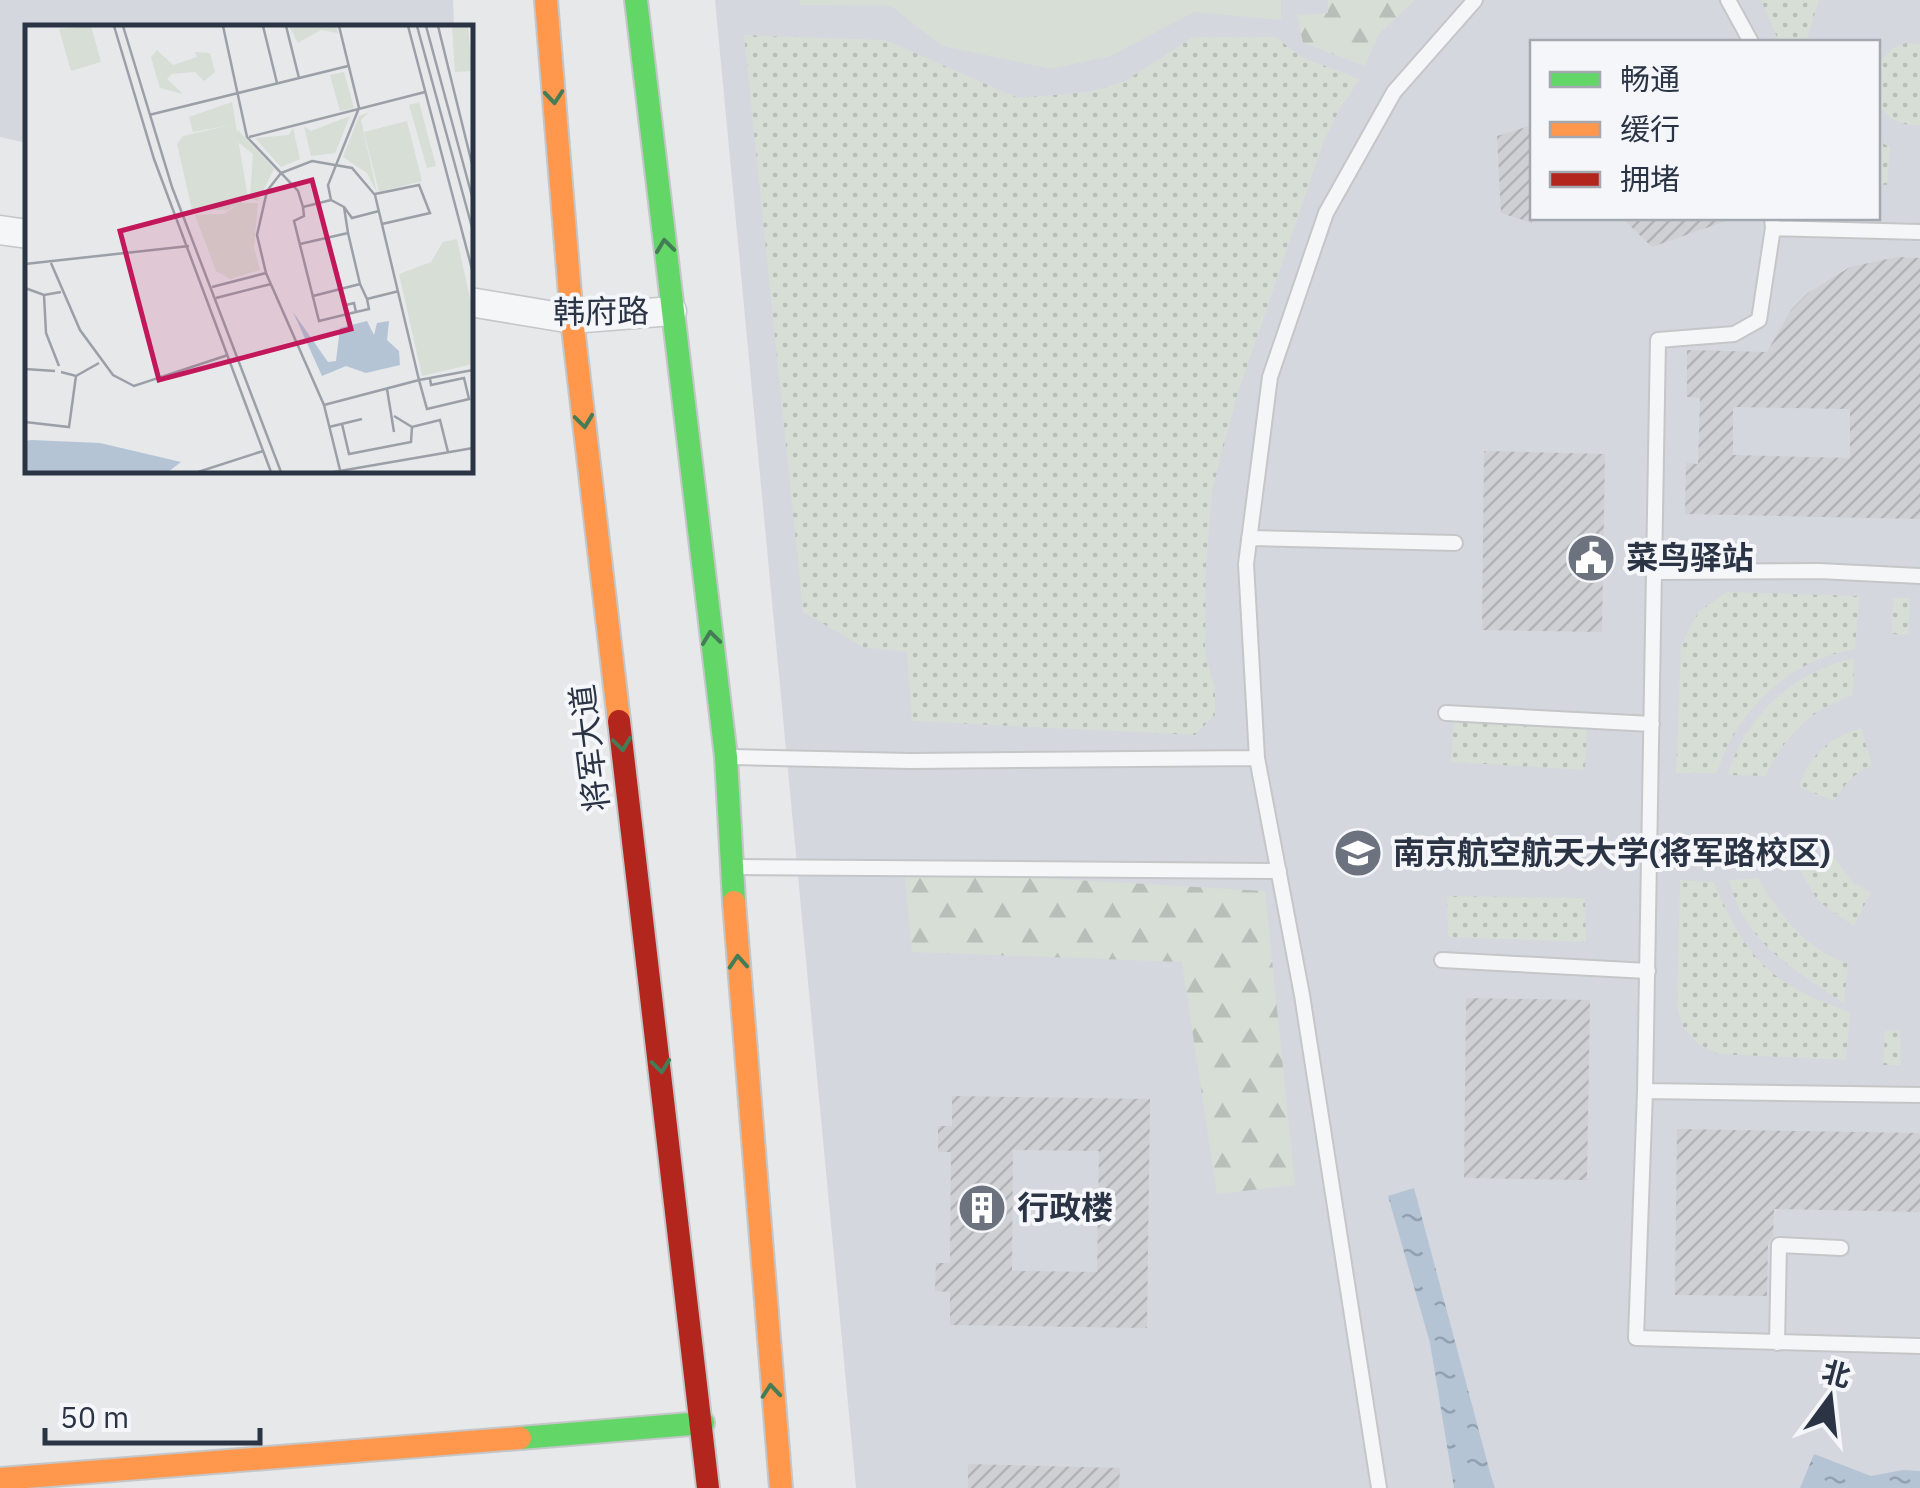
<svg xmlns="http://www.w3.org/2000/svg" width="1920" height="1488" viewBox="0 0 1920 1488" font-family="'IBM Plex Sans','Noto Sans SC',sans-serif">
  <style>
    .built { fill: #d4d7dd; fill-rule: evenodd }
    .green { fill: url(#green-dots) }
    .forest { fill: url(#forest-firs) }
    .pitch { fill: #d6ded6 }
    .water { fill: url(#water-ripples) }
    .building { fill: url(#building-hatch); fill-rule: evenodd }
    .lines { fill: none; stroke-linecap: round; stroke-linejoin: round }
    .lane-casing { stroke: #c4c6c8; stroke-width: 18 }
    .street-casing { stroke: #c4c6c8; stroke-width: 31 }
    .fast-casing { stroke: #c4c6c8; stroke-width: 26 }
    .slow-casing { stroke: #c4c6c8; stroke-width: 26 }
    .jam-casing { stroke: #c4c6c8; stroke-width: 26 }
    .lane { stroke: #f5f6f7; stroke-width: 14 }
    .street { stroke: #f5f6f7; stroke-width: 28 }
    .fast { stroke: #63d668; stroke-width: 22 }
    .slow { stroke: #ff974d; stroke-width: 22 }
    .jam { stroke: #b3261e; stroke-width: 22 }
    .oneway { stroke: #447d55 }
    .labels { text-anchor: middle; stroke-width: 8; stroke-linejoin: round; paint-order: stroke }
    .street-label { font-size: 32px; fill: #2b3445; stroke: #f4f6f9 }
    .poi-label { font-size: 32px; font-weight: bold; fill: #2b3445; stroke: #f4f6f9; text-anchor: start }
    .inset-road { fill: none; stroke: #9ba0a8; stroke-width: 2.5 }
    .view { fill: #c2185b; fill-opacity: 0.15; stroke: #c2185b; stroke-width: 5 }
    .inset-edge { fill: none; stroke: #2b3445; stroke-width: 5 }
  </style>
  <defs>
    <pattern id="green-dots" width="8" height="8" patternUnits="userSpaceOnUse" patternTransform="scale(2.5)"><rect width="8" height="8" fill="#d6ded6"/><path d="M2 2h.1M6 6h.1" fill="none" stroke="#b8bfb9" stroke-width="1.8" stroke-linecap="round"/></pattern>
    <pattern id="forest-firs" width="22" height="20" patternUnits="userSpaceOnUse" patternTransform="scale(2.5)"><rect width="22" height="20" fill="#d6ded6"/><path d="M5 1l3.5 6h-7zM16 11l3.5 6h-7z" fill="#b8bfb9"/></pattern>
    <pattern id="water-ripples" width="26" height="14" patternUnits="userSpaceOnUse" patternTransform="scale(2.5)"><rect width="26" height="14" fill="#b4c4d5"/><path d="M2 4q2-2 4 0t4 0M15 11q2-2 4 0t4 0" fill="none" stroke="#93a0af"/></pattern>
    <pattern id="building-hatch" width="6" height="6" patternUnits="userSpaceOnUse" patternTransform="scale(2.5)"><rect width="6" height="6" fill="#ced0d3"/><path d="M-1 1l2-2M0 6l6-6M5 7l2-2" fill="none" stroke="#b1b3b6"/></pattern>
  </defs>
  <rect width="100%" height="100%" fill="#e6e8ea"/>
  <path class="built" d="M0,0h453l1,27 -426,1 -1,115 -27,-6z
    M715,0h1205v1488h-1064zM1532,42h346v176h-346z"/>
  <path class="green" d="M1761,0h58l-13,42h-27z
    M744,35l141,5 133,58 70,-6 37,-11 68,-44h83l25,20 59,22 -21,31 -16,33 -86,253 -25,95 -6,76 -1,86 10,36v26l-20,20 -283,-14 -5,-69 -44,-5 -60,-35z
    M1906,43l14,1v81c-18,2 -32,-6 -42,-21v-40l15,-16z
    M1878,141l12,6 -3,38 -9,-1z
    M1727,592l132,4 -4,53c-66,11 -118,61 -138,124h-41l5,-128 18,-34z
    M1893,598h17l-2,37 -16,-1z
    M1854,658l-1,37c-42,13 -69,43 -88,81l-37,-1c16,-59 68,-105 126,-117z
    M1454,720l133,9 -2,41 -134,-8z
    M1861,728l11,37c-18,9 -28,19 -38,36l-35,-14c9,-32 32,-50 62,-59z
    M1831,854l23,29 17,9 -17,34 -36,-25 -20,-34z
    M1758,878c24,40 46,69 90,86l-4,39c-52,-35 -98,-58 -115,-123z
    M1680,880l34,2c32,77 57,103 136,130l-4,48 -129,-6 -21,-12 -13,-15 -6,-21z
    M1447,896l138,2 1,44 -138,-5z
    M1900,1030l1,35h-18l2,-34z"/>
  <path class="forest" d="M1328,0h87l-36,34 -14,32 -62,-23 -6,-28 31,-2z
    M904,870l361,21 30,294 -78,9 -35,-232 -270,-10z"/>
  <path class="pitch" d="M800,0h481v20l-87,-8 -83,44 -60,13 -109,-23 -51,-40 -91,-1z"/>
  <path class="water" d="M1414,1188l77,288 4,12h-41l-24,-145 -42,-147z
    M1814,1454l57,22 32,-6 17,1v17h-120z"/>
  <path class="building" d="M1532,125v98l-31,-10 -4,-77z
    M1622,218h103l1,3 -74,26z
    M1897,257l23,1v261l-235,-5 1,-51 12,1 2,-66 -13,-1v-47l80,2 24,-42 17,-17 42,-26zM1733,407l117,2v49l-117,-3z
    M1484,451l121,3 -3,178 -120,-2z
    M1466,998l124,2 -3,180 -123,-2z
    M952,1096l198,3 -3,229 -197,-3v-33l-15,-1 1,-28h14l1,-111h-13v-26h14zM1013,1150l86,1 -2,121 -85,-1z
    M1677,1129l243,4v79l-146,-3 -1,27 -5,9 -1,51 -92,-1z
    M968,1464l152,4 -1,20h-151z"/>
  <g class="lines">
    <g class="lane-casing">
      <path id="lane" d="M1728,0l23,42
        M1772,218l1,10 147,4
        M1773,228l-14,92 -25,14 -76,6 -13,751 -9,247 284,8
        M1249,538l206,5
        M1654,572l165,-1 101,5
        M1446,713l206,11
        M733,757l177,4 347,-3
        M737,867l542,4
        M1442,960l206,11
        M1645,1091l275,4
        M1777,1343l2,-98 62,3
        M1379,1488l-77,-493 -45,-237 -11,-194 24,-187 56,-164 68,-121 81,-92"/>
    </g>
    <g class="street-casing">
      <path id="street" d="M0,230l28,4
        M470,302l102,17 100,-8"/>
    </g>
    <g class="fast-casing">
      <path id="fast" d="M636,0l90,757 8,145
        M520,1438l183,-15"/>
    </g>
    <g class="slow-casing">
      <path id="slow" d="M546,0l26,319 47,402
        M734,902l47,586
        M0,1479l520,-41"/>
    </g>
    <g class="jam-casing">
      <path id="jam" d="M619,721l89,767"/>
    </g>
    <use href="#lane" class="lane"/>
    <use href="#street" class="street"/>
    <use href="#fast" class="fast"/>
    <use href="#slow" class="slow"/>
    <use href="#jam" class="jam"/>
  </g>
  <defs><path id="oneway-chevron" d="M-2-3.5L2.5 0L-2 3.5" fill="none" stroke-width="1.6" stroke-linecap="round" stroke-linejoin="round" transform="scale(2.5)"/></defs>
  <g class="oneway">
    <use href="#oneway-chevron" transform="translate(554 97) rotate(85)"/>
    <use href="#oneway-chevron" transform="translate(665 246) rotate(-97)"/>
    <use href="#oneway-chevron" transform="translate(584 421) rotate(83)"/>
    <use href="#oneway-chevron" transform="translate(711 638) rotate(-97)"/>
    <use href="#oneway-chevron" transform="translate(622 744) rotate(83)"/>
    <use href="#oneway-chevron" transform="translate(738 962) rotate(-94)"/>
    <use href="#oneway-chevron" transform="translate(661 1066) rotate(83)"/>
    <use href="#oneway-chevron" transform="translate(771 1391) rotate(-95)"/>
  </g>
  <defs>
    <g id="civic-disc" transform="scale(2.5)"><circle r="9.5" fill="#6c737f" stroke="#f4f6f9"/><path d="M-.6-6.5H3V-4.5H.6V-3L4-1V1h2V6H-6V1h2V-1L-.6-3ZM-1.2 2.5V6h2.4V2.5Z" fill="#fff"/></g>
    <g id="university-disc" transform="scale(2.5)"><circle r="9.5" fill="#6c737f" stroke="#f4f6f9"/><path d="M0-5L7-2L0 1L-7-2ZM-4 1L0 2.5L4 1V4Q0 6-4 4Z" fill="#fff"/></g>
    <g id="building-disc" transform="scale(2.5)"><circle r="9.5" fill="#6c737f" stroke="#f4f6f9"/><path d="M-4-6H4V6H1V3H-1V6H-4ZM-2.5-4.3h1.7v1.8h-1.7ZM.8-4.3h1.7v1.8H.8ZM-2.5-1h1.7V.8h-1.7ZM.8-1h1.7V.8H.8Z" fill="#fff"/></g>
  </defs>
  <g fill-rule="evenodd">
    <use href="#civic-disc" x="1591" y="558"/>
    <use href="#university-disc" x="1358" y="853"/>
    <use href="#building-disc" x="982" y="1208"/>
  </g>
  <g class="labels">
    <g class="street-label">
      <text transform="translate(601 312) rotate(-1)" y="11">韩府路</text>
      <text transform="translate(590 748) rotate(-97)" y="11">将军大道</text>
    </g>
    <g class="poi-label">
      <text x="1626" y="569">菜鸟驿站</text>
      <text x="1393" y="864">南京航空航天大学(将军路校区)</text>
      <text x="1017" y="1219">行政楼</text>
    </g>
  </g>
  <g transform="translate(25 25)">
    <rect width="448" height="448" fill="#e6e8ea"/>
    <path d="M344,87l-8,8 16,73 -10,-20 -24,-16 16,-41zM325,91l-15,37 -24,3 -7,-30 7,5zM268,103l7,31 -19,8 -26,-29 34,-3zM215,178h18l-4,45 6,22 -30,9 -14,-8 -21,-56 29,-1zM432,214l15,69v56l-50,12 -23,-102 32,-12 12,-20z" fill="#d6ded6"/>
    <path d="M264,1h47l2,7 -17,-3 -23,13zM132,25l16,15 24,-8 -2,-5 15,1 5,19 -11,9 -9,-9 -23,2 -5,5 16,15 -23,-6 -9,-31zM213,105l36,39 -16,32 -8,-3 3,-44 -18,-14z" fill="#d6ded6"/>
    <path d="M66,1l10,36 -30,9 -12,-42zM427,1h16l4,45 -17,1zM319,47l10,36 -14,3 -10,-36zM207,77l16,97 -21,11h-35l-15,-66 6,-8 48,-11 -38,7 -4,-15zM394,77l17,64 -9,2 -18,-63zM382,96l15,60 -43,11 -15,-60z" fill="#d6ded6"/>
    <path d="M268,287l35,50 8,-1 4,-33 27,-7 7,14 3,-12 12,-2 -2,19 12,11 1,14 -34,8 -20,-7 -24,10zM6,415l69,3 81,19 -13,10h-143v-31z" fill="#b4c4d5"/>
    <path class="inset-road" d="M89,1l40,133 117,313M98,1l49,161 109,285M198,1l24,111 51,54 5,16 28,-7 -3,-15 31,-77 -20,-82M238,1l14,57M261,1l13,52M383,1l65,247M392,1l56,205M401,1l47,174M413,1l35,142M124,90l199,-49M224,112l176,-45M287,136l40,7 23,27 44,185 -95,25 -58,-132 -9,-38 10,-44 14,-18zM350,169l44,-9 11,28 -48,11M278,182l1,9 -10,5 25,100 37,-9M319,182l8,11 27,-7M275,219l48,-11 -4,-26 -13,-7M26,238l29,67 33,45 21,11 94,-31M0,239l164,-18M335,259l7,15 32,-8M187,262l54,-14M0,263l19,7 17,-3M19,270l2,38 13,33M288,271l47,-12 -12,-51M191,273l55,-14M321,280l8,-2 2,9 13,-3 -2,-10M0,344l30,2M36,347l15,4 23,-13M405,353l1,7 33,-7 5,21 -42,10 -8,-29 11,-2 43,-8M362,364l7,43M299,380l16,65M369,391l18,11 28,-7 8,32M0,397l44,5 7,-51M317,399l7,30 62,-12 1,-15M304,402l33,-8M173,447l65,-21M309,447l139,-24"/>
    <path class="view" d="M287,155l39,149 -192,51 -39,-149z"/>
    <rect width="448" height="448" class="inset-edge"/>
  </g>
  <rect x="1530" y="40" width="350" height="180" fill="#f4f6f9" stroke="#a4a8b1" stroke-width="2.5"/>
  <rect x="1550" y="72" width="50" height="15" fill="#63d668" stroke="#a4a8b1" stroke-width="2.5"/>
  <text x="1620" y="90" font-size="30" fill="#2b3445">畅通</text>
  <rect x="1550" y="122" width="50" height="15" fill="#ff974d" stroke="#a4a8b1" stroke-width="2.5"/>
  <text x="1620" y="140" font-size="30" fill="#2b3445">缓行</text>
  <rect x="1550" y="172" width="50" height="15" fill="#b3261e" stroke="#a4a8b1" stroke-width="2.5"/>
  <text x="1620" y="190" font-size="30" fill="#2b3445">拥堵</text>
  <g transform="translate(1830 1398) rotate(15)" stroke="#f4f6f9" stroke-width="8" paint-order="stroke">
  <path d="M0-8L18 38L0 25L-18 38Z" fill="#2b3445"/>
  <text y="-15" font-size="28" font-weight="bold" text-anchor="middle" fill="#2b3445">北</text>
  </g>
  <path d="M45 1428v15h215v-15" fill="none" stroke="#2b3445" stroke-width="5"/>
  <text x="60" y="1428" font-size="30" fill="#2b3445" stroke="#f4f6f9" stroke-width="8" paint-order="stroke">50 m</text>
</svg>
